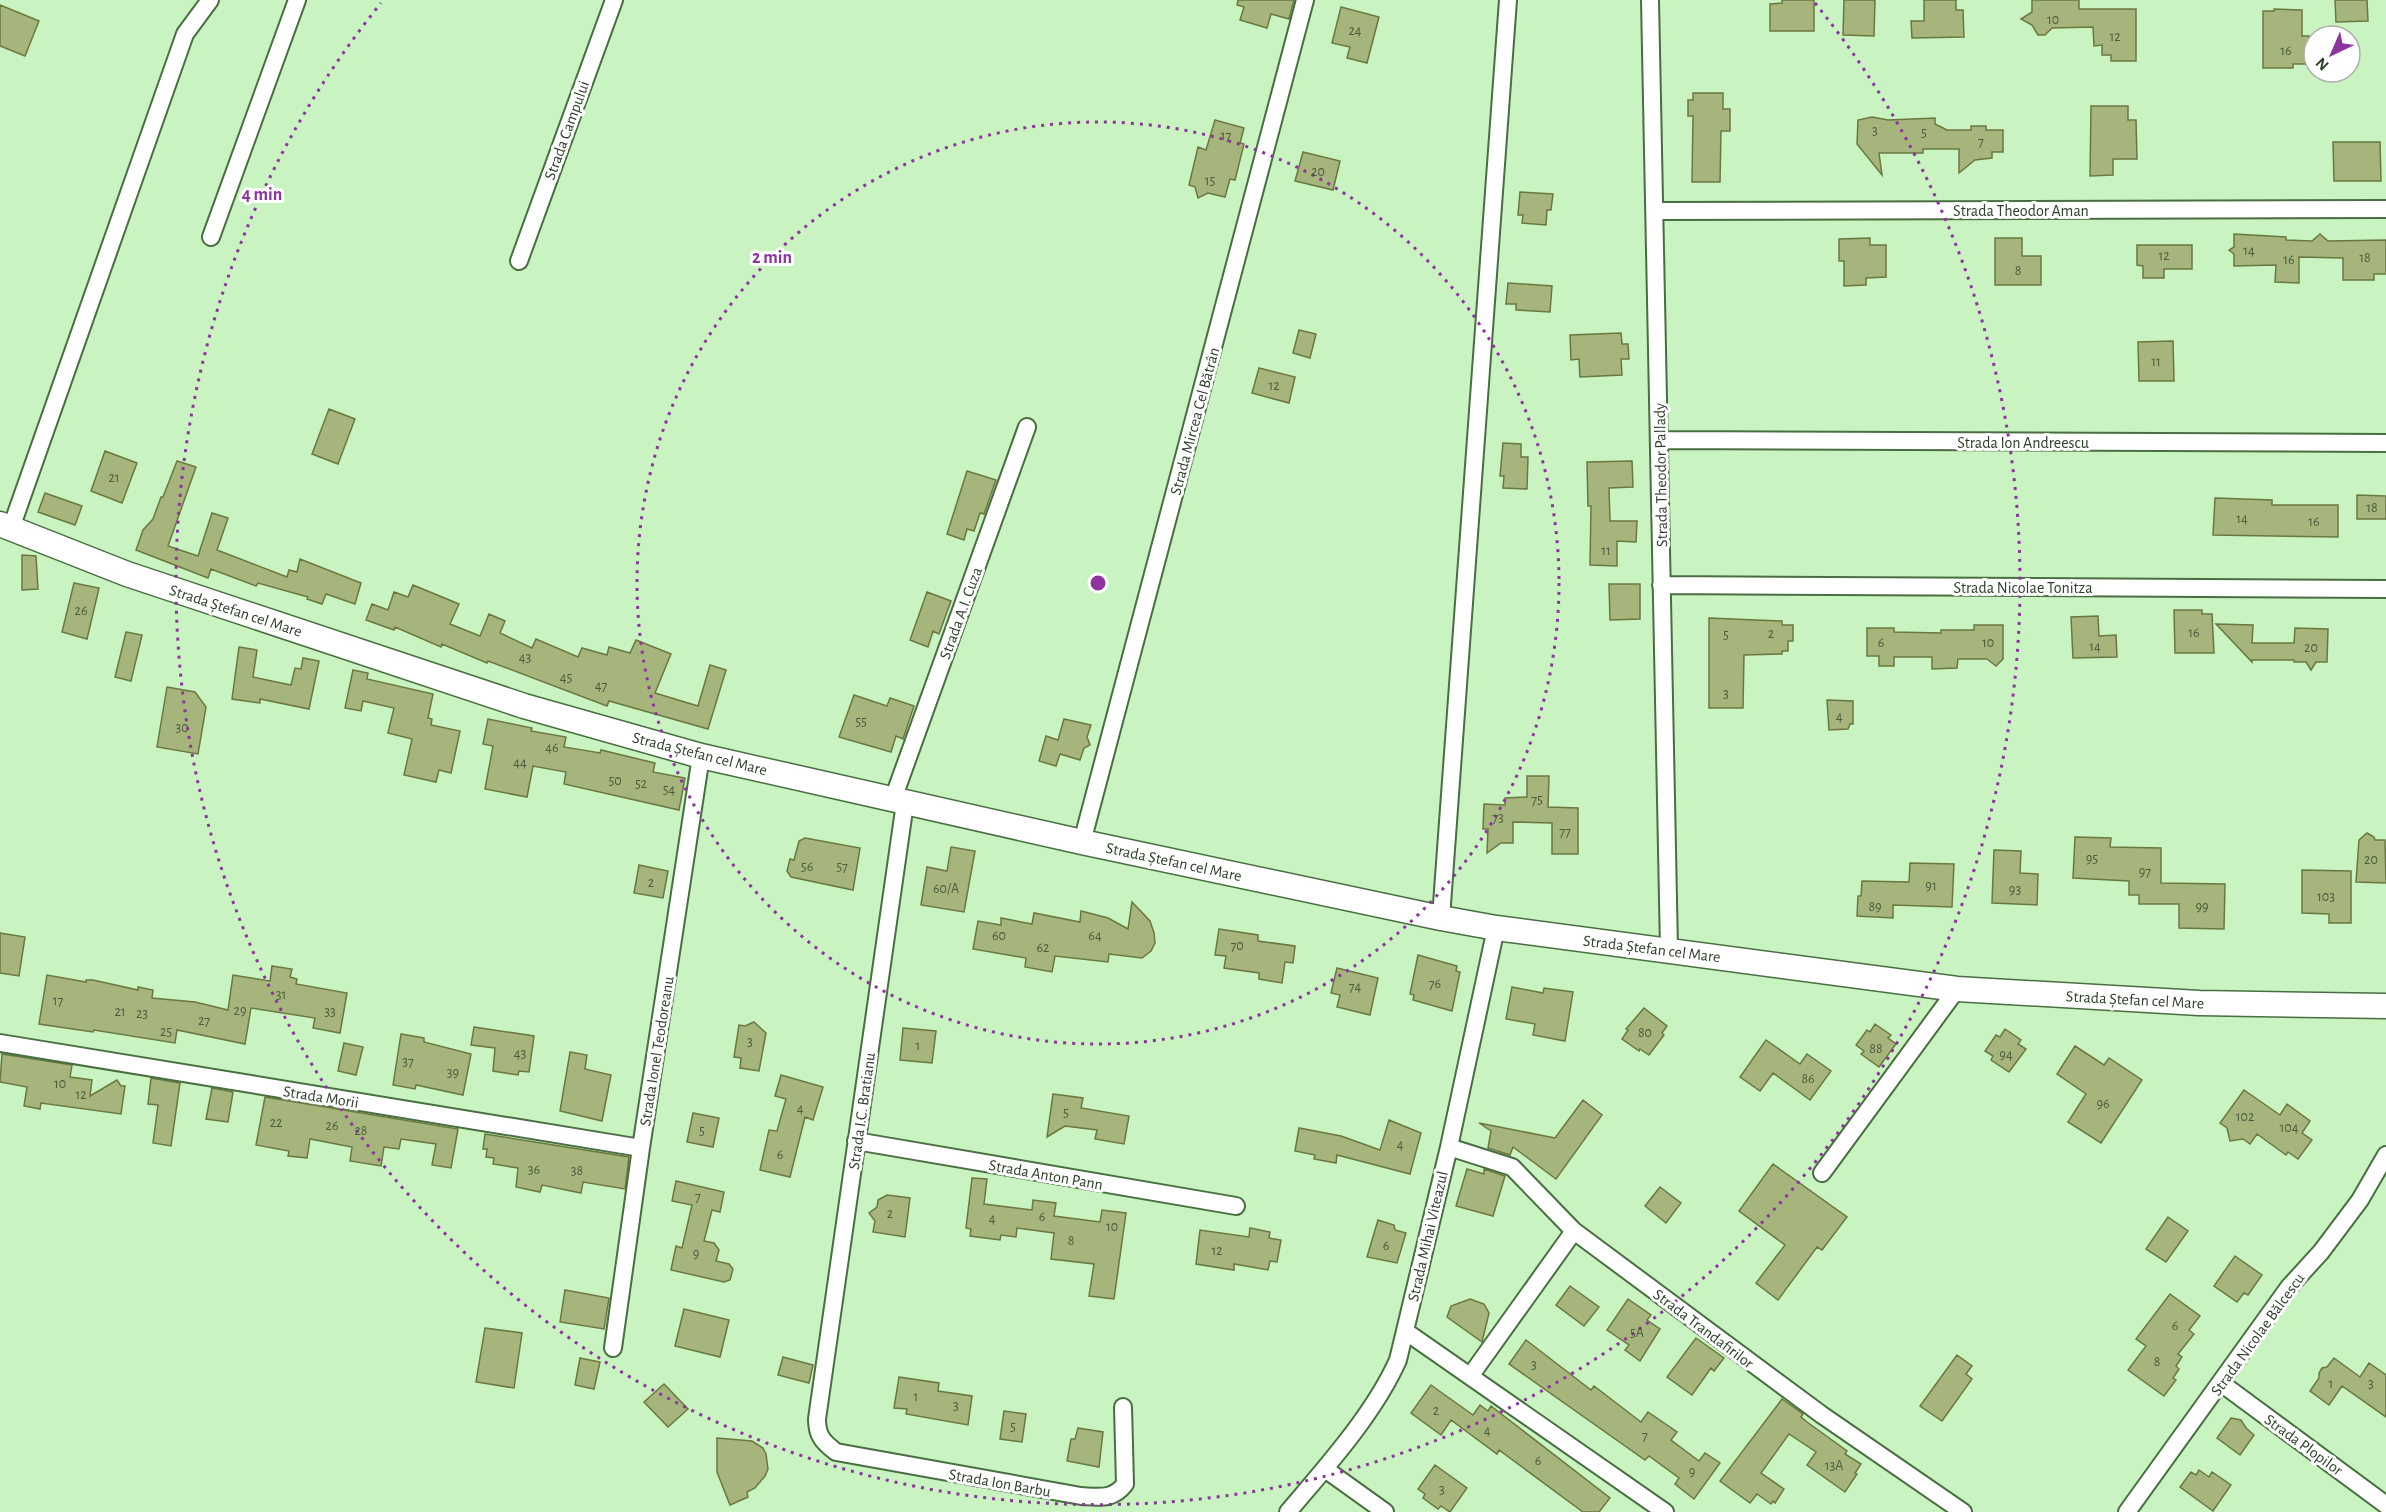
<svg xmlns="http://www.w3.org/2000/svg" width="2386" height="1512" viewBox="0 0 2386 1512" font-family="'Alegreya Sans',sans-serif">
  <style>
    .building { fill: #a6b57b; stroke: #6a7840; stroke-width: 1.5 }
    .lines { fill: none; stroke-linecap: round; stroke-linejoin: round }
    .street-casing { stroke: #486e41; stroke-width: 20 }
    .secondary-casing { stroke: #486e41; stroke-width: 27 }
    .street { stroke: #fff; stroke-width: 16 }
    .secondary { stroke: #fff; stroke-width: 24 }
    .ring { fill: none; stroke: #8d34a0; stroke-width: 3; stroke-dasharray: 3 6 }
    .labels { text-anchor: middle; stroke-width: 6; stroke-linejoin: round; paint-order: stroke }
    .number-label { font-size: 14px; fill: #4c5c3f }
    .street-label { font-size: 16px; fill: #2e3f2b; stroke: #fff }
    .centre { fill: #8d34a0; stroke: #fff; stroke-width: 3 }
    .ring-label { font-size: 18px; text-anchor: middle; font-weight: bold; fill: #8d34a0; stroke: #fff; stroke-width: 6; stroke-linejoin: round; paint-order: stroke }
  </style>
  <rect width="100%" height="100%" fill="#c9f3c0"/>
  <path class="building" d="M1238,0h56l-5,19 -18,-5 -4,14 -27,-8 4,-13 -7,-2z
    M1782,0h32v31h-44v-27l12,-1z
    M1844,0h31l-1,36 -31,-1z
    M1924,0h32v10h7l1,27 -52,1 -1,-17h13z
    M2032,0h47v9h57v52h-25v-6h-9v-10l-8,1 -1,-19 -41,1 -7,7h-7l-6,-10 -11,-6 11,-7z
    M2335,0h32l1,21 -32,1z
    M0,5l39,16 -14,35 -25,-10z
    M1341,7l38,10 -12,46 -20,-5 3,-11 -18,-4z
    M2274,9l28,1v26h7v28h-16v4h-30v-57h11z
    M1693,93h30v16h7v22h-9l-1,51h-28l1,-66h-5v-16h5z
    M2091,106h37v14h8l1,39h-24v16l-23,1z
    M1872,117l16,3 47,-2v6l12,6h24v-4h15v4h17v22h-11v6l-17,2 -16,13v-24h-36v4h-44l3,22 -25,-31 1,-24z
    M1215,120l29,8 -4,15 4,1 -9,36 -5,-1 -5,18 -17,-4 -10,5 -3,-11 -6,-2 9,-38 8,3z
    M2333,142h47l1,39h-47z
    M1303,152l37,9 -7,29 -38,-9z
    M1520,192l33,2 -2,16h-4l-1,15 -24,-2 1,-8h-5z
    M2234,234l52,3v3l26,1 8,-7 8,7 58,-1v34h-12v6h-31v-22l-44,-1v26l-24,-1 1,-17 -42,1v-12l-5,-4 5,-3z
    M1870,238v7h16v32l-20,1v7l-22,1v-25h-5v-22z
    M1995,238h27v18h19v29h-46z
    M2137,245h55v24h-28v9h-21v-12l-6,-1z
    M1508,283l44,3 -2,26 -34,-2v-6h-10z
    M1299,330l17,4 -6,24 -17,-5z
    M1621,333l1,11h6l1,15h-8l1,16 -42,2 -1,-18 -8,1 -1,-25z
    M2173,341l1,40h-35l-1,-39z
    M1259,368l36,9 -6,26 -37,-10z
    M329,409l26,10 -17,45 -26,-10z
    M1503,443l18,1v13h7l-1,32 -24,-1 1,-12h-4z
    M105,451l32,12 -15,40 -31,-12z
    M177,461l19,6 -28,79 30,10 14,-43 16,5 -11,32 70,27 2,-7 8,2 3,-13 61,24 -6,21 -29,-10 -4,10 -15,-5 1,-2 -50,-14 -2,3 -45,-17 -3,9 -72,-28 7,-20 10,-11 8,-22h2z
    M1632,461l1,26 -24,1 1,33h27l-1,21 -19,-1v25l-27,-1 1,-59h-3l-1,-44z
    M967,471l29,9 -12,34 -4,-1 -6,18 -7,-2 -3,11 -17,-6z
    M45,493l37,13 -7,19 -37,-13z
    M2357,495l29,1v23h-29z
    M2215,498l57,2v5h66v32l-125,-2z
    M22,555l14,1 2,33 -16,1z
    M74,583l25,5 -12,51 -25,-7z
    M1609,584h31v35l-30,1z
    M413,585l46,19 -9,20 30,12 9,-22 16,7 -5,12 32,15 4,-9 42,18 4,-9 25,7 2,-8 21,6 6,-13 35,14 -16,39 43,13 12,-41 16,5 -18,59 -99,-28 -2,5 -119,-45 -1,2 -45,-19 -1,3 -46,-20 -1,3 -28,-10 6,-16 16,6 6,-18 14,5z
    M927,592l24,9 -12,33 -6,-3 -5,16 -18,-7z
    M2174,610h28v4h10l2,39h-39z
    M2098,616l1,20 17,-1 1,22 -44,1 -2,-41z
    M1709,618l73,3v4h11v16h-5v10h-6v3l-38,1 -1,53h-34z
    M2216,624l37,1 -1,18h42l1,-15 33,1 -1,33h-11l-5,8 -5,-8h-12v-2h-42v2z
    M1974,625h29v34l-7,7 -9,-7h-29l-1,9 -25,1v-12h-38v9h-15v-10h-12v-28h27v4l47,1v-3h33z
    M126,632l16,3 -11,46 -16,-4z
    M239,647l18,3 -4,27 38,8 4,-17 6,1 2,-11 16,3 -10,48 -49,-10v4l-28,-4z
    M353,670l15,3 -1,6 66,15 -5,24 4,1 -1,6 29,6 -9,42 -12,-3 -3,12 -32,-7 8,-36 -24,-6 6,-25 -31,-7 -2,10 -16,-3z
    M167,687l28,5 11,15 -8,47 -41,-7z
    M854,695l33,11 3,-8 24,8 -11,33 -7,-3 -5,16 -52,-15z
    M1827,700l26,1v23h-3l-2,5 -19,1z
    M488,719l44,9 -1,3 35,6 -2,10 36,6 1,-3 54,13 -2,9 32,6 -6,32 -115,-26 2,-12 -33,-6 -6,31 -42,-8 8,-43 -10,-2z
    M1064,719l27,6 -4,12 3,8 -6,3 -4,12 -20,-6 -4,12 -17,-5 7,-25 12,4z
    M1527,776h22l-1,31 30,1v46h-26v-31l-39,-1v21h-12l-14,10 1,-24h-5l1,-25 21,1v-7l22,-1z
    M2367,833l7,4 1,3h10l1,43 -30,-1 3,-42z
    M2075,837l36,1 -1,9 51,1v35l64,1 -1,45 -45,-1v-24h-40v-9h-10v-14l-56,-3z
    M805,838l55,10 -7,42 -62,-13 -4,-6 3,-12 4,1 5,-19z
    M951,847l24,4 -11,61 -43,-7 6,-38 20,4z
    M1994,850l27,1 -1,22 18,1 -1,31 -45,-2z
    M1910,863l44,1 -2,43 -59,-2v13l-36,-2 1,-20h3l1,-15 47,1z
    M639,865l29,6 -5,27 -29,-5z
    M2302,870l49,1v52h-22v-9l-27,-1z
    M1132,902l18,19 4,12 1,10 -4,8 -9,7 -33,-4 -1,8 -53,-6 -3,16 -27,-5 1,-9 -53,-9 5,-28 23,4v-7l31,6 2,-11 46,9 1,-11 27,7 20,11z
    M1219,929l39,6v6l37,5 -2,17 -8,-1 -3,21 -23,-4v-6l-35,-5 2,-12 -11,-1z
    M0,933l25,4 -6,39 -19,-3z
    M1418,955l39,11 -1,5 4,1 -8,39 -39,-11 1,-5 -4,-1z
    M272,966l20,3 -2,8 7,2 -1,5 51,9 -7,40 -27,-5 2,-10 -64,-10 -6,36 -68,-14 -2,13 -81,-13 -1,2 -54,-8 8,-49 39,7v-2h7l45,10v-3l15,3 -1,8 43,4 33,8 5,-35 37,6z
    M1337,968l41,10 -8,37 -33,-8 3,-12 -9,-2z
    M1512,987l31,6 1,-5 29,4 -8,49 -32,-6 2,-11 -29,-5z
    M1644,1008l23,18 -5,7 2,2 -15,20 -9,-6 -1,2 -17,-12 6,-9 -2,-1z
    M754,1022l12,11 -7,38 -19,-3 1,-10 -7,-1 5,-32 6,1z
    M1875,1024l16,11 -3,3 8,6 -17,23 -18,-13 3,-3 -8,-6 11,-15 3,2z
    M474,1027l60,9 -5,36 -10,-1 -1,4 -25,-4 2,-23 -24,-3z
    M903,1028l33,3 -4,32 -32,-3z
    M2005,1029l16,11 -3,4 8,5 -17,23 -18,-12 2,-4 -8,-5 11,-16 4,2z
    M401,1034l23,4v4l47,12 -8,41 -47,-10 -1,4 -22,-4z
    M1766,1040l34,24 7,-10 24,17 -21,29 -37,-27 -13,18 -20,-14z
    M344,1043l19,4 -7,28 -18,-4z
    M2075,1046l29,19 5,-7 33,22 -41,63 -33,-21 18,-28 -29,-20z
    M570,1052l17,3 -2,14 26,6 -9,46 -42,-10z
    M2,1054l70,11 -2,12 22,3 -2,16 27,-16 4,6h4l-4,28 -80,-11 -1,6 -16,-3 3,-19 -27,-5z
    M781,1075l42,12 -10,33 -8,-3 -15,60 -30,-7 9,-40 8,1 9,-32 -11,-3z
    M151,1078l29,5 -9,63 -18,-3 5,-38 -10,-1z
    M212,1088l21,4 -5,30 -22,-3z
    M2244,1090l36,25 7,-11 23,17 -8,12 10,7 -14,19 -10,-7 -2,3 -29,-21 -7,10 -7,-5 -13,2 -3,-13 -7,-5z
    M1053,1094l30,4 -2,10 48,8 -5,28 -29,-5 2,-9 -32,-4 -18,11z
    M265,1097l193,32 -7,39 -19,-3 4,-21 -35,-5 -2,10 -15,-2 -3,19 -31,-5 2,-14 -42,-8 -3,19 -19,-2 1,-5 -33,-6z
    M1583,1100l19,15 -46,64 -43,-32 -3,8 -22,-7 3,-17 -12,-8 76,15z
    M693,1113l26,5 -6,29 -26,-5z
    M1389,1120l32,13 -11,41 -73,-19 -1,8 -22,-4 1,-4 -20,-4 4,-23 42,8 39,14z
    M485,1134l144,23 -4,32 -42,-7 -2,11 -39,-8 -2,7 -24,-5 2,-19 -25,-4 1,-6 -8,-1 1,-8h-4z
    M1773,1164l74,53 -25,33 -5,-3 -39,53 -22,-17 29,-38 -46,-34z
    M1467,1169l17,5v-5l21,7 -12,40 -37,-10z
    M972,1178l15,1 -3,25 48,6 1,-10 23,3 -2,13 46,6 2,-12 24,3 -12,86 -25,-3 5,-32 -43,-5 3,-26 -37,-5 -1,9 -15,-2 -1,5 -30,-4 1,-7 -5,-1z
    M676,1181l48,11 -4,20 -8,-2 -8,31 10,2 5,7 -3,11 13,3 4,5 -3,11 -6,2 -53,-12 5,-24 6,2 10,-43 -20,-4z
    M1660,1187l21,16 -15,20 -21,-17z
    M887,1195l23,3 -5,39 -32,-5 2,-11 -6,-8 8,-6 1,-7z
    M2168,1217l20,14 -22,31 -20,-13z
    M1378,1220l16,5 1,5 11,3 -9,30 -30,-6z
    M1250,1228l20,4 -1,6 12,2 -4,22 -7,-1 -2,9 -34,-6v6l-38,-6 4,-34 49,7z
    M2235,1256l27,19 -14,20 -4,-2 -7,9 -23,-16z
    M1570,1286l29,21 -15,19 -28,-21z
    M565,1290l44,8 -5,31 -44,-7z
    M2170,1294l30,22 -11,14 5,4 -16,20 4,3 -6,9 3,3 -6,9 3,2 -12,16 -36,-26 18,-24 -10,-7z
    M1470,1299l14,5 5,9 -7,29 -35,-25 4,-11z
    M1628,1299l23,16 -4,5 13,9 -20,32 -15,-11 4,-5 -22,-15z
    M684,1309l45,11 -9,37 -45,-11z
    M485,1328l37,5 -8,55 -38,-6z
    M1696,1338l28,20 -10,13 -3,-3 -19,27 -25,-18z
    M1526,1340l65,50 3,-4 47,36 7,-10 29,20 -6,8 28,21 6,-8 15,10 -26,36 -19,-15 4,-6 -30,-22 -4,4 -136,-96z
    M1957,1355l15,11 -6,8 6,5 -30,42 -22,-15z
    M783,1357l30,8 -4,18 -31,-8z
    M580,1358l20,4 -6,27 -19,-4z
    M2334,1358l26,19 9,-14 17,12v42l-44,-31 -13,19 -19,-14 9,-13v-5l3,-5 5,-1z
    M899,1377l40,6 -1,8 34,5 -4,29 -62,-11 1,-5 -13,-1z
    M664,1384l24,25 -20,18 -24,-25z
    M1431,1385l42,30 7,-10 8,6 3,-5 119,92 -11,14h-16l-84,-62 -2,4 -46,-34 -10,15 -30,-22z
    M1782,1399l21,15 -2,3 6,5 40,29 -2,3 16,10 -6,9 2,1 -12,18 -38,-27 9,-13 -27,-18 -28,39 23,16 -9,14 -2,-2 -2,3 -14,-10 -7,9 -30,-22z
    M1004,1411l22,3 -4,28 -22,-3z
    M2231,1418l10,2 5,8 8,7 -14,20 -23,-17z
    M1078,1428l25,4 -4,35 -32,-6 4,-22h4z
    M717,1438l35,3 11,7 3,6 2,15 -3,7 -10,12 -8,4 1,5 -18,8 -13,-33z
    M1435,1465l32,23 -17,24 -9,-6 -3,3 -15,-11 2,-4 -7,-5z
    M2199,1470l10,7 3,-5 19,13 -18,26 -33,-24 11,-15 5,3z"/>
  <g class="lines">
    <g class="street-casing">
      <path id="street" d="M1650,0l19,949
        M1655,211l731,-2
        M211,237l86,-237
        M519,261l95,-261
        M1660,440l726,3
        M11,528l174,-494 25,-34
        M1661,585l725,4
        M893,799l134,-372
        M905,803l-88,616c0,17 6,23 19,33l245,44c19,1 32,4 44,-12l-2,-77
        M1082,842l223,-842
        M1441,918l67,-918
        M0,1043l641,105
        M856,1141l380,65
        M1449,1147l63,20 62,64 248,184 141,97
        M1822,1173l135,-184
        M1405,1331l260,181
        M613,1348l28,-200 60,-392
        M1471,1375l103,-144
        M2221,1383l165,122
        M1325,1469l60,43
        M1288,1512c38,-45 86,-98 110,-152l51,-213 47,-219
        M2127,1512l162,-225 32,-35 39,-52 26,-45"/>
    </g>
    <g class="secondary-casing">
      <path id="secondary" d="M0,524l127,50 397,132 177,50 381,86 359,76 55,10 461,61 242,14 187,3"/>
    </g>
    <use href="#street" class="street"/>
    <use href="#secondary" class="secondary"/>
  </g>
  <g class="ring">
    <circle cx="1098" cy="583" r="461"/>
    <path d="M1815 3A922 922 0 1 1 381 3"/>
  </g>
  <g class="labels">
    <g class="number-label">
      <text x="2053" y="24">10</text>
      <text x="1355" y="35">24</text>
      <text x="2115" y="41">12</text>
      <text x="2286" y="55">16</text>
      <text x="1875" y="135">3</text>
      <text x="1924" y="137">5</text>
      <text x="1226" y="140">17</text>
      <text x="1981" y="146">7</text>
      <text x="1318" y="176">20</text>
      <text x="1210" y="185">15</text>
      <text x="2249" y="255">14</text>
      <text x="2164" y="260">12</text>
      <text x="2365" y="262">18</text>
      <text x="2289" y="264">16</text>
      <text x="2018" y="275">8</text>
      <text x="2156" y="366">11</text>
      <text x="1274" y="390">12</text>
      <text x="114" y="482">21</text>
      <text x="2372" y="512">18</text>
      <text x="2242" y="523">14</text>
      <text x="2314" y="526">16</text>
      <text x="1606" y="555">11</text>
      <text x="81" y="615">26</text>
      <text x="2194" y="637">16</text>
      <text x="1771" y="638">2</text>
      <text x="1726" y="639">5</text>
      <text x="1881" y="647">6</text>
      <text x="1988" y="647">10</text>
      <text x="2095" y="651">14</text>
      <text x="2311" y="652">20</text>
      <text x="525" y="662">43</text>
      <text x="566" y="682">45</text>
      <text x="601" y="690">47</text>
      <text x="1726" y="698">3</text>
      <text x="1839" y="721">4</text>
      <text x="861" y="726">55</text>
      <text x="182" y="732">30</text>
      <text x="552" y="752">46</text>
      <text x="520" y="767">44</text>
      <text x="615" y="785">50</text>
      <text x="641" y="788">52</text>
      <text x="669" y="794">54</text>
      <text x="1537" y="804">75</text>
      <text x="1498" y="822">73</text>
      <text x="1565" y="836">77</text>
      <text x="2092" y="863">95</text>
      <text x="2371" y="864">20</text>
      <text x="807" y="871">56</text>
      <text x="842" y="871">57</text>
      <text x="2145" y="876">97</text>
      <text x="651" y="887">2</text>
      <text x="1931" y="890">91</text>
      <text x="946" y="893">60/A</text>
      <text x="2015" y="894">93</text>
      <text x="2326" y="901">103</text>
      <text x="1875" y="911">89</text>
      <text x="2202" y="911">99</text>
      <text x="999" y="940">60</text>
      <text x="1095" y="940">64</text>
      <text x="1237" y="950">70</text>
      <text x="1043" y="952">62</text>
      <text x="1435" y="988">76</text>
      <text x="1355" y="991">74</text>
      <text x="281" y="999">31</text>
      <text x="58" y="1005">17</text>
      <text x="240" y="1015">29</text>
      <text x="120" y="1016">21</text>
      <text x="330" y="1016">33</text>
      <text x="142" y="1018">23</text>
      <text x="204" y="1025">27</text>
      <text x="166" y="1036">25</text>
      <text x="1645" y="1037">80</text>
      <text x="750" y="1046">3</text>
      <text x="918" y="1050">1</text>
      <text x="1876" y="1053">88</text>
      <text x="520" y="1058">43</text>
      <text x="2006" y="1059">94</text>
      <text x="408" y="1066">37</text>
      <text x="453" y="1077">39</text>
      <text x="1808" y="1083">86</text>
      <text x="60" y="1088">10</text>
      <text x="81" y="1099">12</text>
      <text x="2103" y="1108">96</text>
      <text x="800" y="1113">4</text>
      <text x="1066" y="1117">5</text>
      <text x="2245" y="1121">102</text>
      <text x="276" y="1127">22</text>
      <text x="332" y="1130">26</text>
      <text x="2289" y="1132">104</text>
      <text x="361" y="1135">28</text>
      <text x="702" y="1135">5</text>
      <text x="1400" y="1149">4</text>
      <text x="780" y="1159">6</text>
      <text x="534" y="1174">36</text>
      <text x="577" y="1175">38</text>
      <text x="698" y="1201">7</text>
      <text x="890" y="1218">2</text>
      <text x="1042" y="1221">6</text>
      <text x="992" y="1223">4</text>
      <text x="1112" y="1231">10</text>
      <text x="1071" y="1245">8</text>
      <text x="1386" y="1250">6</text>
      <text x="1217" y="1255">12</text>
      <text x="696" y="1258">9</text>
      <text x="2175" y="1330">6</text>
      <text x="1637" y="1337">5A</text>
      <text x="2157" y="1366">8</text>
      <text x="1534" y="1369">3</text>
      <text x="2331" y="1388">1</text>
      <text x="2371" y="1388">3</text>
      <text x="916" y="1401">1</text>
      <text x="956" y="1410">3</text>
      <text x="1436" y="1415">2</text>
      <text x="1013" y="1431">5</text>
      <text x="1487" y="1435">4</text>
      <text x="1645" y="1440">7</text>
      <text x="1538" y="1465">6</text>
      <text x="1834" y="1470">13A</text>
      <text x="1692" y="1476">9</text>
      <text x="1442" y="1494">3</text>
    </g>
    <g class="street-label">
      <text transform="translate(566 130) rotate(-70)" y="6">Strada Campului</text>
      <text x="2021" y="216">Strada Theodor Aman</text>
      <text transform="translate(1194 421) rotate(-75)" y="6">Strada Mircea Cel Bătrân</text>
      <text x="2023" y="448">Strada Ion Andreescu</text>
      <text transform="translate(1660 475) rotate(-91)" y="6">Strada Theodor Pallady</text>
      <text x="2023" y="593">Strada Nicolae Tonitza</text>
      <text transform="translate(236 610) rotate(18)" y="6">Strada Ștefan cel Mare</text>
      <text transform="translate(960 613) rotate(-70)" y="6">Strada A.I. Cuza</text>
      <text transform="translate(700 753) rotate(14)" y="6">Strada Ștefan cel Mare</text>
      <text transform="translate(1174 861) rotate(12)" y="6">Strada Ștefan cel Mare</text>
      <text transform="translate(1652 948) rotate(7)" y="6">Strada Ștefan cel Mare</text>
      <text transform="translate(2135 999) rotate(3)" y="6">Strada Ștefan cel Mare</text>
      <text transform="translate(656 1051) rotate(-81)" y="6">Strada Ionel Teodoreanu</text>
      <text transform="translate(321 1096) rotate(9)" y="6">Strada Morii</text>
      <text transform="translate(861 1111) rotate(-82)" y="6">Strada I.C. Bratianu</text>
      <text transform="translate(1046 1174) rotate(10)" y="6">Strada Anton Pann</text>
      <text transform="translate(1427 1236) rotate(-77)" y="6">Strada Mihai Viteazul</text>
      <text transform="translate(1704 1328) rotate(37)" y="6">Strada Trandafirilor</text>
      <text transform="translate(2257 1334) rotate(-54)" y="6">Strada Nicolae Bălcescu</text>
      <text transform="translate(2304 1444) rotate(36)" y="6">Strada Plopilor</text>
      <text transform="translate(1000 1482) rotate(10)" y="6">Strada Ion Barbu</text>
    </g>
  </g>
  <circle cx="1098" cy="583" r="9" class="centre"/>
  <g class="ring-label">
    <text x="262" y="200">4 min</text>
    <text x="772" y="263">2 min</text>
  </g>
  <g transform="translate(2332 54) rotate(224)"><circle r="28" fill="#ffffff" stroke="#abb2aa" stroke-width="1.5"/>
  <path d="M0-4.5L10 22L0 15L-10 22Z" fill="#8d34a0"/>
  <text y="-9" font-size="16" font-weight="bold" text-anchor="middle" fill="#2e3f2b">N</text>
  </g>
</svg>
